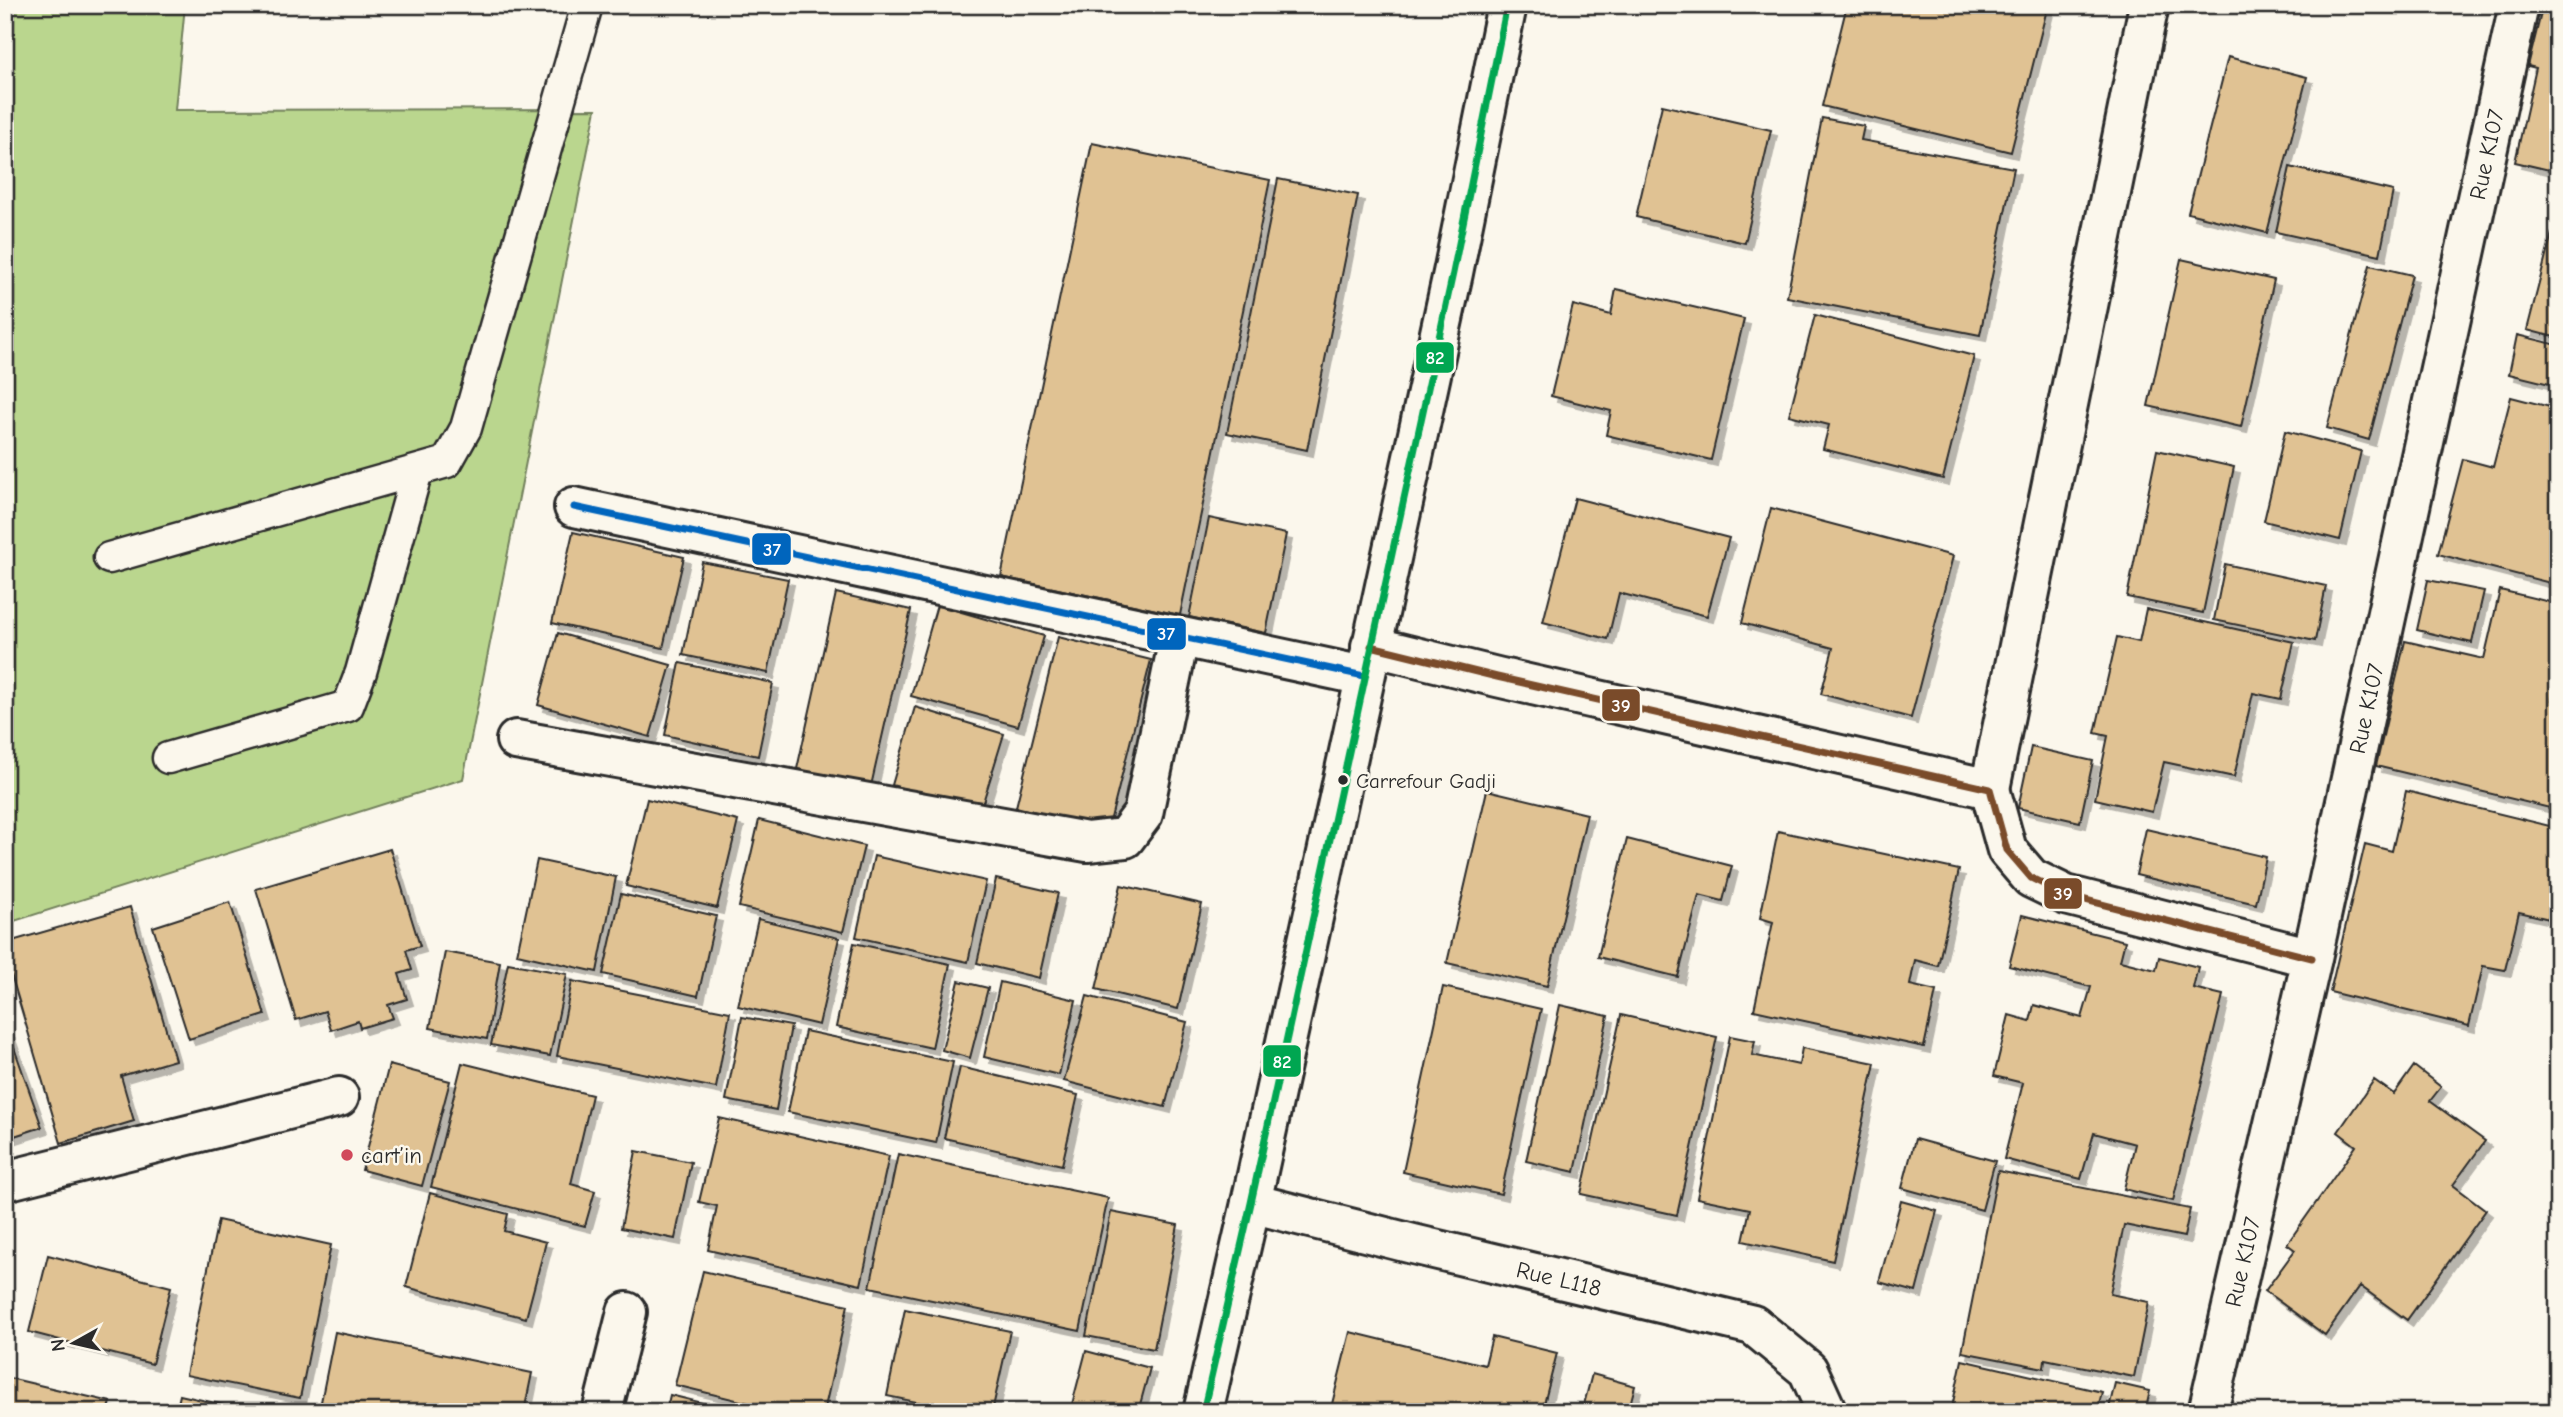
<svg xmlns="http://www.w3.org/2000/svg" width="2563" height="1417" viewBox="0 0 2563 1417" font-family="'Comic Neue',sans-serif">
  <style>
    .green { fill: #bad68e; stroke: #72805c; stroke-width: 2 }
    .building { fill: #e0c293; stroke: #2b2b2b; stroke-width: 2; filter: url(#shadow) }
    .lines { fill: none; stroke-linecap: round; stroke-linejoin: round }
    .service-casing { stroke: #2b2b2b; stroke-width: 35 }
    .minor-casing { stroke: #2b2b2b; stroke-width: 44 }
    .secondary-casing { stroke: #2b2b2b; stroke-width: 44 }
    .service { stroke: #fbf7ec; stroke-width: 30 }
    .minor { stroke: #fbf7ec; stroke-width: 38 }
    .secondary { stroke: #fbf7ec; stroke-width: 38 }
    .bus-1-casing { stroke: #fbf7ec; stroke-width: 12 }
    .bus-2-casing { stroke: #fbf7ec; stroke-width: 12 }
    .bus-3-casing { stroke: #fbf7ec; stroke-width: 12 }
    .bus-1 { stroke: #0065bd; stroke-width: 7 }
    .bus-2 { stroke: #7a4b2a; stroke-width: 7 }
    .bus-3 { stroke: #00a651; stroke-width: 7 }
    .bus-dot { fill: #2b2b2b; stroke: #fbf7ec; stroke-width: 2.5 }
    .poi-dot { fill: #d1495b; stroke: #fbf7ec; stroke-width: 2.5 }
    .labels { text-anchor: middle; stroke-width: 5; stroke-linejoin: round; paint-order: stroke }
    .bus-label { font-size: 21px; fill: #2b2b2b; stroke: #fbf7ec; text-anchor: start }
    .street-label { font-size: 23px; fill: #2b2b2b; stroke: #fbf7ec }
    .poi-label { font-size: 23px; fill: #2b2b2b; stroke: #fbf7ec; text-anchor: start }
    .line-badge { stroke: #fbf7ec; stroke-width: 2.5 }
    .badge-label { font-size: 19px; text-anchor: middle; font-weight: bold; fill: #fff }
  </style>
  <defs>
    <filter id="shadow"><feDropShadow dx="6" dy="6" stdDeviation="0" flood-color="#0004"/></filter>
  </defs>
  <rect width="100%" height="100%" fill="#fbf7ec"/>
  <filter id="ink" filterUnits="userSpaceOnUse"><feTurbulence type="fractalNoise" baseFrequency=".0143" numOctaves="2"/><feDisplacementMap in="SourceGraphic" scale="14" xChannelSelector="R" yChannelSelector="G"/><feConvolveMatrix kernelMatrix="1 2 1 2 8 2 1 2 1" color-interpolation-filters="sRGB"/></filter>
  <g filter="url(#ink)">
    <path class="green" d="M5,5h180l-10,105 421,-1 -133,670 -458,145z"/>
    <path class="building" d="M1847,5h201l-37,147 -189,-46z
      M2543,5h15v167l-43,-10 21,-94 -8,-2z
      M2228,57l79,20 -40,156 -79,-20z
      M1662,105l109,25 -26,113 -109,-26z
      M1822,118l42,8 -3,14 153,28 -34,167 -193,-38z
      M1092,143l178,37 -90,435 -179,-38z
      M2290,167l103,24 -13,64 -104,-23z
      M1278,179l80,16 -51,255 -80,-17z
      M2552,233l6,1v104l-31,-8z
      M2181,259l93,21 -33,147 -93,-21z
      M2370,265l42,10 -43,165 -42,-12z
      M1616,289l128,30 -33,141 -105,-25 5,-24 -60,-15 22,-91 38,10z
      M1815,315l159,41 -31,123 -120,-30 6,-24 -40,-10z
      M2517,335l41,10v41l-49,-12z
      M2511,397l47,12v176l-120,-31 25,-95 30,8z
      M2285,431l76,20 -21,89 -76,-19z
      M2157,450l77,17 -31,146 -76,-16z
      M1575,498l154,40 -22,78 -88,-23 -11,46 -65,-17z
      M1771,508l182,48 -42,162 -90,-24 12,-46 -91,-25z
      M1209,518l77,16 -20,99 -77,-16z
      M573,532l111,25 -21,91 -111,-25z
      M702,562l86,17 -20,94 -85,-18z
      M2225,564l101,22 -11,55 -101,-21z
      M2428,580l56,11 -12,52 -55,-13z
      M2500,590l58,14v69l-6,27 6,2v108l-182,-44 29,-125 79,18z
      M836,593l75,17 -40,176 -74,-17z
      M937,605l107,31 -26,90 -107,-30z
      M2146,609l148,33 -13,57 -28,-6 -19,84 -70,-15 -12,50 -57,-13 13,-63 -13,-3 22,-96 22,5z
      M558,633l113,32 -21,72 -112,-32z
      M1058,637l93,23 -43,170 -92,-23z
      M680,663l93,20 -15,73 -93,-21z
      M915,707l89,27 -24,78 -88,-27z
      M2031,747l62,14 -13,61 -62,-14z
      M1487,790l100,24 -40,172 -100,-23z
      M2406,791l152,37v93l-39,-9 -14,58 -22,-4 -14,60 -139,-34 35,-148 27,7z
      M647,799l91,22 -21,87 -91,-22z
      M759,820l105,26 -21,86 -104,-25z
      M2146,829l120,28 -10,47 -120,-29z
      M1778,831l181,39 -21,96 -23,-6 -5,25 26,6 -12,56 -170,-37 19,-88 -13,-4z
      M1627,839l105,27 -9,35 -24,-6 -21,82 -80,-20z
      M390,849l30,97 -14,4 6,20 -13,4 8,25 -19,6 5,13 -33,10 -2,-7 -27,9 -6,-19 -29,9 -40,-131z
      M874,856l112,25 -18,81 -112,-25z
      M537,860l79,17 -19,95 -80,-18z
      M996,879l62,14 -19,85 -62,-15z
      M1121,885l81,19 -24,105 -82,-20z
      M621,894l95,22 -18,80 -95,-22z
      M230,902l35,113 -76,24 -36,-112z
      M130,907l45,153 -54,16 13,45 -73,22 -56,-189v-11z
      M2022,915l103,26 -5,20 36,9 3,-13 39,10 -5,21 30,7 -50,206 -49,-12 11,-45 -41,-11 -13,46 -77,-20 19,-76 -29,-7 15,-61 21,6 4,-16 48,13 9,-31 -82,-21z
      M758,919l81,19 -20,87 -81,-19z
      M854,943l96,21 -18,84 -96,-21z
      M445,952l55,10 -13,77 -57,-11z
      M508,963l59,11 -17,82 -59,-11z
      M572,981l158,31 -14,76 -159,-32z
      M959,981l29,7 -18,70 -28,-8z
      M1000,982l76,18 -17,75 -75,-18z
      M1443,987l98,22 -40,185 -98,-22z
      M1087,996l100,26 -22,85 -101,-26z
      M1560,1005l48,11 -33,156 -49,-11z
      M2558,1012v24l-6,-2z
      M1621,1015l96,22 -40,178 -96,-21z
      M742,1017l49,9 -15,84 -50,-10z
      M5,1022l37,105 -37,12z
      M805,1031l148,31 -17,81 -148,-31z
      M1730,1036l25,5 -3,14 47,10 3,-17 73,15 -42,198 -90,-20 7,-32 -53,-11z
      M462,1063l130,32 -21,89 24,7 -10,35 -154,-39z
      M389,1065l61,16 -28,105 -60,-16z
      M2414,1066l27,21 -11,14 55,40 -32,44 33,25 -79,110 -47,-34 -35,49 -60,-44 30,-41 -8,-6 69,-98 -18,-14 36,-52 20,14z
      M960,1067l118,28 -16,70 -118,-27z
      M719,1118l170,38 -28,129 -153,-35 9,-44 -18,-4z
      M1915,1139l80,22 -13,49 -80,-22z
      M636,1151l55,11 -16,77 -54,-11z
      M898,1154l210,44 -28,133 -210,-44z
      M1998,1171l192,38 -6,28 -60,-12 -14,69 39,8 -15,75 -89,-18 -1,9 -82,-16z
      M430,1193l78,21 -4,17 42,11 -20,76 -120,-31z
      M1901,1201l36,10 -21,81 -37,-10z
      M1111,1212l67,13 -24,124 -68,-13z
      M218,1220l113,25 -31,153 -114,-23z
      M48,1255l123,32 -19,77 -123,-32z
      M703,1271l145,34 -24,107h-39l-110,-27z
      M905,1309l105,22 -18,81h-27l-78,-16z
      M335,1332l197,41 -8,39h-205z
      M1350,1332l135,33 7,-28 65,16 -15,59h-212z
      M1086,1351l64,17 -12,44h-68z
      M1962,1360l140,32 -5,20h-146z
      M1592,1374l43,12 -7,26h-46z
      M5,1377l106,25 -3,10h-103z
      M2115,1383l35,8 -5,21h-37z
      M180,1395l75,17h-79z
      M670,1395l69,17h-73z"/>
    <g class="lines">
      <g class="service-casing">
        <path id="service" d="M109,558l338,-96 19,-34 121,-423
          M168,758l180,-52 13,-34 56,-201"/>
      </g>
      <g class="minor-casing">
        <g id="minor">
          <path d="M574,507l790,169"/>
          <path d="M1371,646l126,31 493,112 17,61 24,28 35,17 246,63"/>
          <path d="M516,740l571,102 38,-4 18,-24 36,-176"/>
          <path d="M1990,789l159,-784"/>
          <path d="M5,1181l334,-84"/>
          <path id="s1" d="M1251,1203l162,41 340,81 55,45 19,42"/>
          <path d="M602,1412l25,-100"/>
          <path id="s2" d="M2208,1412l104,-454 207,-953"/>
        </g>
      </g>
      <g class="secondary-casing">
        <path id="secondary" d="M1203,1412l48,-209 202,-930 54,-268"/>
      </g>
      <use href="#service" class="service"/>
      <use href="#minor" class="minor"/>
      <use href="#secondary" class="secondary"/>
      <g class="bus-1-casing">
        <path id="bus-1" d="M574,507l790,169"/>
      </g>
      <g class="bus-2-casing">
        <path id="bus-2" d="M1371,646l126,31 493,112 17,61 24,28 35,17 246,63"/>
      </g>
      <g class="bus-3-casing">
        <path id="bus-3" d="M1203,1412l48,-209 202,-930 54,-268"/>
      </g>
      <use href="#bus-1" class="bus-1"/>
      <use href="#bus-2" class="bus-2"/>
      <use href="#bus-3" class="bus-3"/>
    </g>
  </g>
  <circle class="bus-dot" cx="1343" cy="780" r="6"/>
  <circle class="poi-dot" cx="347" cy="1155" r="7"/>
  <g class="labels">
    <g class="bus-label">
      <text x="1356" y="788">Carrefour Gadji</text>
    </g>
    <g class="street-label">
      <text dy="8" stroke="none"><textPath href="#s2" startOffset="1288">Rue K107</textPath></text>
      <text dy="8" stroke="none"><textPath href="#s2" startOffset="721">Rue K107</textPath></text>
      <text dy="8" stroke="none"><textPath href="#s2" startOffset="154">Rue K107</textPath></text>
      <text dy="8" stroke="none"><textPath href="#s1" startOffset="317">Rue L118</textPath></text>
    </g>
    <g class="poi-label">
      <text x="361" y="1163">cart’in</text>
    </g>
  </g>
  <g class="line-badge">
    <rect x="1415" y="341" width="40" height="33" rx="7" fill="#00a651"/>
    <rect x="751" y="532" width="41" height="34" rx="7" fill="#0065bd"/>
    <rect x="1146" y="617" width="41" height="34" rx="7" fill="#0065bd"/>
    <rect x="1601" y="688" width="40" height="34" rx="7" fill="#7a4b2a"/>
    <rect x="2043" y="877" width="40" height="33" rx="7" fill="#7a4b2a"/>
    <rect x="1262" y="1044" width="40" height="34" rx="7" fill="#00a651"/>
  </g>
  <g class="badge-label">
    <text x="1435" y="364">82</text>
    <text x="772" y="556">37</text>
    <text x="1166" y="640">37</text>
    <text x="1621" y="712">39</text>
    <text x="2063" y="900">39</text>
    <text x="1282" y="1068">82</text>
  </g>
  <rect width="2563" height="1417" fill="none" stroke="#fbf7ec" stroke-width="28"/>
  <rect x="14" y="14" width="2535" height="1389" fill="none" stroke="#2b2b2b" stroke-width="2.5" filter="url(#ink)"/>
  <g transform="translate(74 1343) rotate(262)" stroke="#fbf7ec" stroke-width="5" paint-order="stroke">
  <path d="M0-5L12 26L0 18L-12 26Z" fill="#2b2b2b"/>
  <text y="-10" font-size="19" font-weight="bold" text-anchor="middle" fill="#2b2b2b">N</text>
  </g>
</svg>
